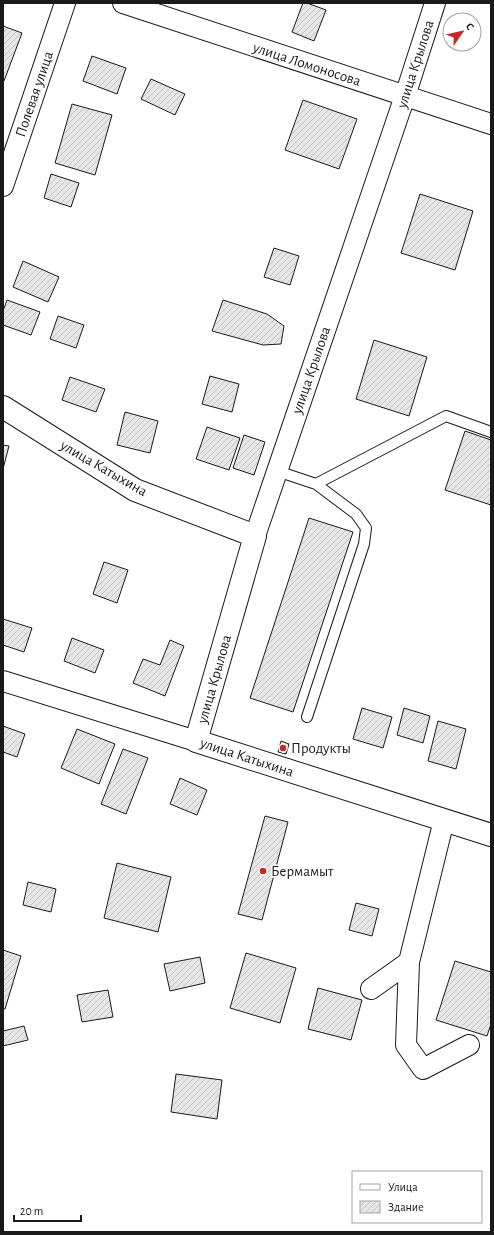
<svg xmlns="http://www.w3.org/2000/svg" width="494" height="1235" viewBox="0 0 494 1235" font-family="'Alegreya Sans',sans-serif">
  <style>
    .building { fill: url(#building-hatch); stroke: #1a1a1a }
    .lines { fill: none; stroke-linecap: round; stroke-linejoin: round }
    .service-casing { stroke: #1a1a1a; stroke-width: 12 }
    .minor-casing { stroke: #1a1a1a; stroke-width: 22 }
    .tertiary-casing { stroke: #1a1a1a; stroke-width: 24 }
    .service { stroke: #fff; stroke-width: 10 }
    .minor { stroke: #fff; stroke-width: 20 }
    .tertiary { stroke: #fff; stroke-width: 22 }
    .poi-dot { fill: #c62828; stroke: #fff; stroke-width: 1.5 }
    .labels { text-anchor: middle; stroke-width: 3; stroke-linejoin: round; paint-order: stroke }
    .street-label { font-size: 15px; fill: #1a1a1a; stroke: #fff }
    .poi-label { font-size: 15px; fill: #1a1a1a; stroke: #fff; text-anchor: start }
  </style>
  <defs>
    <pattern id="building-hatch" width="6" height="6" patternUnits="userSpaceOnUse"><rect width="6" height="6" fill="#e6e6e6"/><path d="M-1 1l2-2M0 6l6-6M5 7l2-2" fill="none" stroke="#c5c5c5"/></pattern>
  </defs>
  <rect width="100%" height="100%" fill="#fff"/>
  <path class="building" d="M303,3h4l19,7 -12,31 -22,-9z
    M3,26l19,7 -18,48h-1z
    M92,56l34,12 -9,26 -34,-13z
    M151,79l34,15 -10,21 -34,-16z
    M303,100l54,19 -18,50 -54,-19z
    M72,104l40,11 -17,60 -40,-12z
    M51,174l28,9 -8,24 -27,-9z
    M420,194l53,17 -18,59 -54,-17z
    M274,248l25,8 -9,29 -26,-8z
    M23,261l36,16 -11,25 -35,-15z
    M7,300l33,12 -9,23 -28,-10v-14z
    M223,300l44,14 17,12 -3,18 -18,1 -51,-14z
    M58,316l26,9 -8,23 -26,-9z
    M374,340l53,17 -18,59 -53,-17z
    M210,376l29,8 -7,28 -30,-8z
    M70,377l35,12 -9,23 -34,-12z
    M125,412l33,9 -8,32 -33,-8z
    M207,427l33,11 -11,32 -33,-11z
    M465,431l26,9v65l-46,-15z
    M244,435l21,7 -11,33 -21,-7z
    M3,445l6,1 -6,23z
    M309,518l44,14 -60,180 -43,-14z
    M104,562l24,8 -11,33 -24,-9z
    M3,619l29,9 -8,24 -21,-7z
    M72,638l32,12 -9,23 -31,-12z
    M170,640l14,6 -19,50 -32,-13 10,-24 17,6z
    M362,708l30,9 -9,31 -30,-9z
    M404,708l26,8 -7,27 -26,-8z
    M438,721l28,8 -10,40 -28,-8z
    M3,726l22,8 -8,23 -14,-5z
    M77,729l38,15 -16,40 -38,-16z
    M281,741l8,3 -3,10 -8,-2z
    M123,749l25,9 -22,56 -25,-10z
    M180,778l27,12 -10,25 -27,-11z
    M265,816l23,6 -26,98 -24,-6z
    M117,863l54,14 -13,55 -54,-14z
    M28,882l28,7 -5,23 -28,-7z
    M356,903l23,6 -7,27 -23,-6z
    M3,950l18,6 -16,53h-2z
    M246,953l50,15 -16,55 -50,-15z
    M200,957l5,26 -35,8 -6,-27z
    M455,961l36,11v52l-4,12 -51,-16z
    M318,988l44,12 -11,40 -43,-11z
    M108,990l5,27 -31,5 -5,-27z
    M24,1026l4,14 -25,6v-15z
    M176,1074l46,6 -5,39 -46,-7z"/>
  <g class="lines">
    <g class="service-casing">
      <path id="service" d="M277,471l39,13 40,30 10,14 -2,16 -57,173
        M316,484l130,-68 45,16"/>
    </g>
    <g class="minor-casing">
      <path id="minor" d="M123,3l368,121
        M3,186l62,-183
        M255,536l150,-440 30,-93
        M3,681l193,60
        M409,962l-3,83 17,24 46,-24
        M371,989l38,-27 35,-142"/>
    </g>
    <g class="tertiary-casing">
      <path id="tertiary" d="M3,407l132,83 120,46 -59,205 295,94"/>
    </g>
    <use href="#service" class="service"/>
    <use href="#minor" class="minor"/>
    <use href="#tertiary" class="tertiary"/>
  </g>
  <g class="poi-dot">
    <circle cx="283" cy="748" r="4"/>
    <circle cx="263" cy="871" r="4"/>
  </g>
  <g class="labels">
    <g class="street-label">
      <text transform="translate(307 64) rotate(18)" y="5">улица Ломоносова</text>
      <text transform="translate(415 64) rotate(-72)" y="5">улица Крылова</text>
      <text transform="translate(34 94) rotate(-71)" y="5">Полевая улица</text>
      <text transform="translate(311 370) rotate(-71)" y="5">улица Крылова</text>
      <text transform="translate(104 468) rotate(30)" y="5">улица Катыхина</text>
      <text transform="translate(214 679) rotate(-74)" y="5">улица Крылова</text>
      <text transform="translate(247 757) rotate(18)" y="5">улица Катыхина</text>
    </g>
    <g class="poi-label">
      <text x="291" y="753">Продукты</text>
      <text x="271" y="876">Бермамыт</text>
    </g>
  </g>
  <rect width="494" height="1235" fill="none" stroke="#1a1a1a" stroke-width="8"/>
  <rect x="352" y="1171" width="130" height="52" fill="#ffffff" stroke="#a3a3a3"/>
  <rect x="360" y="1184" width="20" height="6" fill="#ffffff" stroke="#a3a3a3"/>
  <text x="388" y="1191" font-size="12" fill="#1a1a1a">Улица</text>
  <rect x="360" y="1201" width="20" height="12" fill="url(#building-hatch)" stroke="#a3a3a3"/>
  <text x="388" y="1211" font-size="12" fill="#1a1a1a">Здание</text>
  <g transform="translate(462 32) rotate(56)"><circle r="19" fill="#ffffff" stroke="#a3a3a3"/>
  <path d="M0-3L7 15L0 10L-7 15Z" fill="#c62828"/>
  <text y="-6" font-size="11" font-weight="bold" text-anchor="middle" fill="#1a1a1a">С</text>
  </g>
  <path d="M14 1215v6h67v-6" fill="none" stroke="#1a1a1a" stroke-width="2"/>
  <text x="20" y="1215" font-size="12" fill="#1a1a1a" stroke="#ffffff" stroke-width="3" paint-order="stroke">20 m</text>
</svg>
